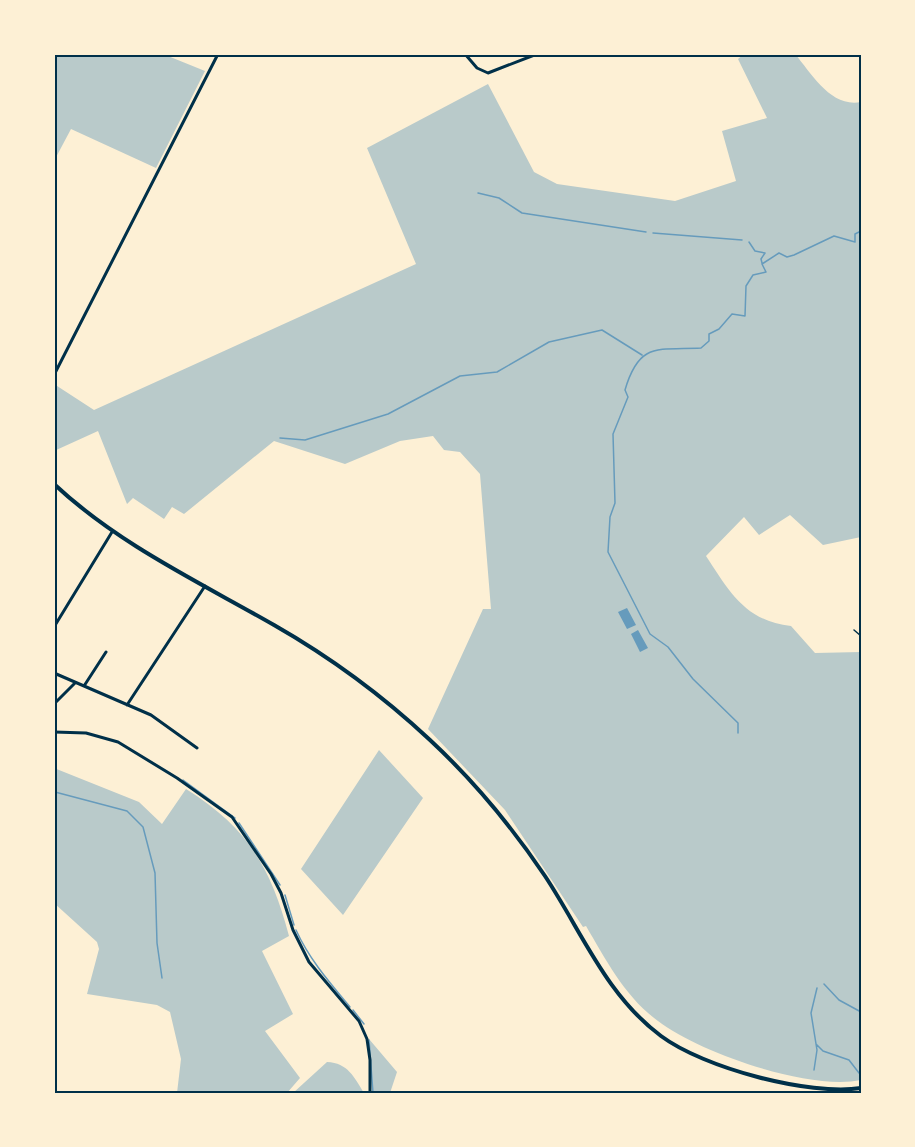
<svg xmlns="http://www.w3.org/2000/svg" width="915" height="1147" viewBox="0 0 915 1147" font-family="'IBM Plex Sans',sans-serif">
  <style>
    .green { fill: #b9caca }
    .water { fill: #669bbc }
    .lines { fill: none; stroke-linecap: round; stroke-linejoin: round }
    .stream { stroke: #669bbc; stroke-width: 1.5 }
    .service { stroke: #003049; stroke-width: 1.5 }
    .minor { stroke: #003049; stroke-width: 3 }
    .secondary { stroke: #003049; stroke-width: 4 }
    .neatline { fill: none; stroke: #003049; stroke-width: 2 }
  </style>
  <rect width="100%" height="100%" fill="#fdf0d5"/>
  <path class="green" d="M54,54h109l42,17 -49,97 -85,-39 -17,32z
    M744,54h51c17,20 36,54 66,48v435l-38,8 -33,-30 -31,20 -15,-18 -38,39c23,35 39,65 85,70l24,27 46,-1v428c-52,11 -161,-27 -203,-59 -33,-24 -52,-61 -72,-95l-3,1 -78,-117 -77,-81 55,-120h8l-11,-135 -20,-22 -16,-2 -11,-14 -33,5 -55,23 -71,-23 -90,73 -12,-7 -8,12 -31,-21 -6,6 -29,-73 -44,20v-67l40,26 322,-146 -49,-116 121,-64 46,88 23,12 118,17 61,-20 -14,-50 45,-13 -29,-59z
    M379,750l44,48 -80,117 -42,-46z
    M54,768l85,34 23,22 24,-35c61,38 85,78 103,147l-27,15 31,63 -28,17 35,47 -13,15h-110l4,-34 -11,-47 -13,-7 -70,-11 12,-45 -2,-7 -43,-39z
    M369,1039l28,33 -7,21h-18z
    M327,1062c21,1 27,15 37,31h-71z"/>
  <path class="water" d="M627,608l9,17 -9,4 -9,-17z
    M638,630l10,18 -8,4 -9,-18z"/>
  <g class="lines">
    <path class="stream" d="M478,193l21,5 23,15 124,19
      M653,233l89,7
      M749,242l6,9 10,2 -4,6 1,4
      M280,438l25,2 83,-26 72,-38 37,-4 52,-30 53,-12 40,25
      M738,733v-10l-45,-44 -25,-32 -18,-13 -42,-82 2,-35 5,-14 -2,-69 15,-37 -3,-7c14,-48 32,-40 76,-42l8,-7v-7l10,-5 13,-15 13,2 1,-30 7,-11 13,-3 -4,-8 17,-11 8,4 7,-2 40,-19 21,6v-8l6,-3
      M183,780l52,38
      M55,792l72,19 16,16 12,46 2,70 5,35
      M239,823l41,62
      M285,895l9,30
      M296,930c13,29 34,53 54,77
      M824,984l15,16 22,12
      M353,1010l11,14
      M369,1040l4,53
      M816,1044l7,7 26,9 10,13
      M814,1070l3,-20 -6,-37 6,-25"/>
    <path class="service" d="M854,630l7,6"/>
    <path class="minor" d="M465,54l12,14 11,5 49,-19
      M54,375l164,-321
      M54,627l58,-95
      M54,673l97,42 46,33
      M84,686l22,-34
      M54,704l21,-21
      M127,705l78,-119
      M54,732l32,1 32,9 59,36 55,39 39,57 10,19 12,37 16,32 50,59 8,18 3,21v33"/>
    <path class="secondary" d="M54,484c64,60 145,98 220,141 56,32 109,71 156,115 43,40 82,87 115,136 37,56 61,119 116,160 43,32 148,60 200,52"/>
  </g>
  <rect width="915" height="1147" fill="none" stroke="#fdf0d5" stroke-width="111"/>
  <rect x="56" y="56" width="804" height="1036" class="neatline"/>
</svg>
